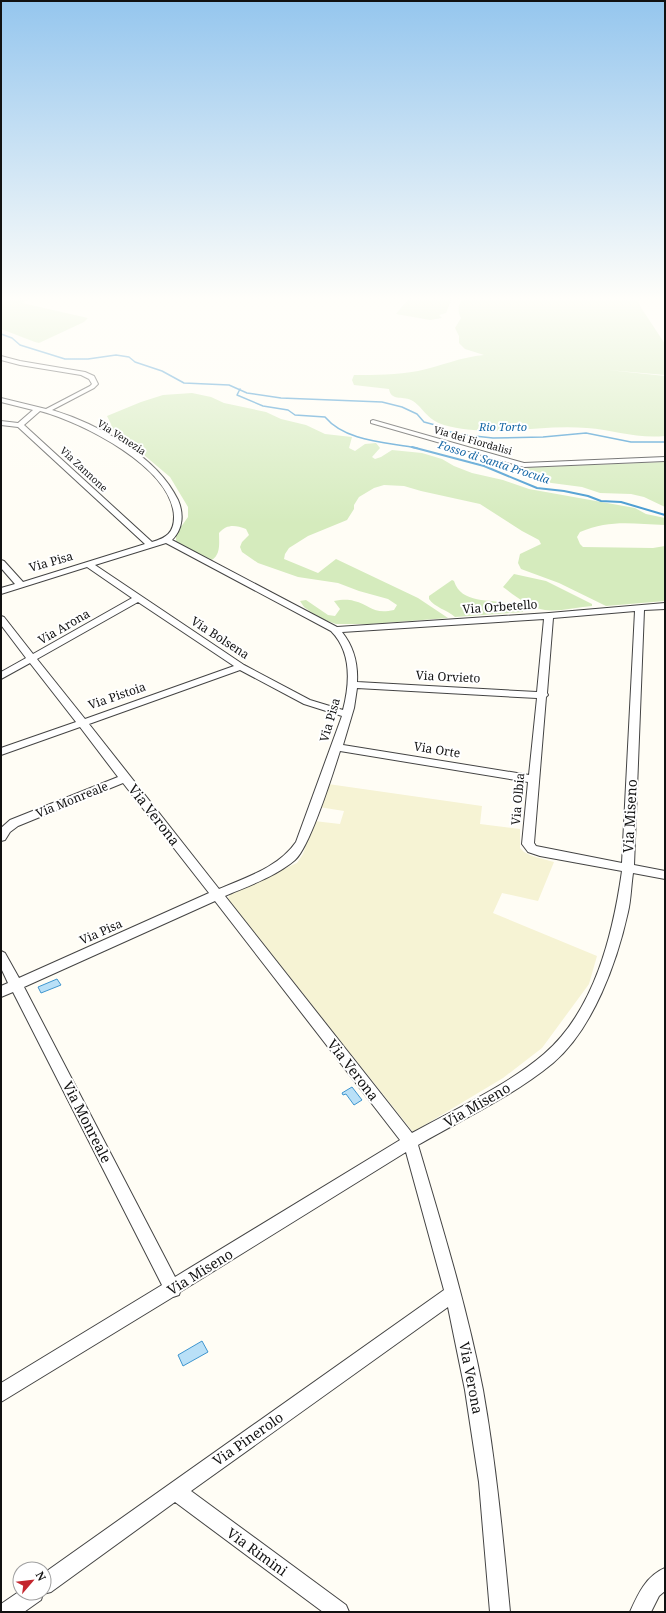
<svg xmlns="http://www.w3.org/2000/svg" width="666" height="1613" viewBox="0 0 666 1613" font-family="'Noto Serif',serif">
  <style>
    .farmland { fill: #f6f3d4 }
    .green { fill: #d5ebbd }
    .water { fill: #b9e0f7; stroke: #3f96cf }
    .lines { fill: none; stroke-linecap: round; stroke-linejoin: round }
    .stream-far1 { stroke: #3f96cf; stroke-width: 1.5 }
    .stream { stroke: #3f96cf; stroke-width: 2 }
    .street-casing { stroke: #444; stroke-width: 2 }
    .street { fill: #fff; fill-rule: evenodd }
    .labels { text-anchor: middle; stroke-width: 4; stroke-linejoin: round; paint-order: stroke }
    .far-street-label { font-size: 10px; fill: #111; stroke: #fff }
    .far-water-label { font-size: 11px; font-style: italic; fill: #1768a6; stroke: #fff }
    .street-label { font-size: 12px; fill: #111; stroke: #fff }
    .near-street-label { font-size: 14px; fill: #111; stroke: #fff }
  </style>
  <rect width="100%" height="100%" fill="#fffdf5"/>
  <path class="farmland" d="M328,784l154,22 -2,18 40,5v19l4,4 8,4 22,6 -16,39 -36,-8 -9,20 104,43 -8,28 -47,64 -39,30 -90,54 -185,-233 2,-6 67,-30 6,-9 11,-33 26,3 4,-13 -25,-4z"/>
  <path class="green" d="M1,298h30l-9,5 66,15 -4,4 -45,21 -4,-1 -34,-13z
    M409,298h43l-6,15 -7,2 3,3 -12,2 -34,-6z
    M463,298h175l2,8 25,38v31l-57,-5 57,6v60c-28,3 -51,-6 -78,-8 -48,-4 -96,10 -143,-3 -19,-6 -20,-18 -33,-25 -9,-4 -20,1 -22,-11l-35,-4 -2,-5 2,-5c21,0 43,0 64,-4 23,-5 43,-14 66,-16l-19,-6 -6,-6v-7l-4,-8 6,-10c-4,-7 -3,-13 2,-20z
    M192,393l19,4 13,6 42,9 15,7 25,6 19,9 27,3 -3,11 6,3 10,-7 11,-1 4,5 -8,9 3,2 6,-2 11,-7 30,3 20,6 12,7 18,7 31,7 26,9 106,19 11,6 19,4v7c-31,-1 -55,-6 -85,7l-3,5 3,7 3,3 70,1 12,-2v55l-59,5 -47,-23 -38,-14 -3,-6 2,-9 21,-10 -2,-4 -17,-9 -42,-27 -59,-13 -17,-5 -20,-1 -10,3 -15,9 -5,8v4l-7,11 -39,16 -19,12 -4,6 -1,5 34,14 18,-14 82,39 30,20 -77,6h-35l-17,-6 -15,-11 -4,-6 6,-1 22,15 7,1 5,-7 -6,-8c7,-1 13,-2 20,0 17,4 19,14 40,9l3,-5 -9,-6 -29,-8 -21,-8 -40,-6 -40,-14 -16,-11 -2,-5 2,-5 7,-7 -3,-6c-11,-4 -19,-5 -27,4 0,10 2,21 -7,27l-23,-11 -13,-8v-7l12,-17v-10l-18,-30 -26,-22 -12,-13 -20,-13 -1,-5 -4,-8 34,-14 22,-7z
    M665,462v45l-21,-10 -13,-3 -31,-1 -18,-6 -38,-5 -28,-14z
    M514,574l32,7 46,23v2c-13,1 -35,6 -47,4 -15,-2 -30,-14 -42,-23z
    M452,580l2,1c9,29 50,13 69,29v2l-68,5c-8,-7 -21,-10 -26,-18v-3z"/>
  <path class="water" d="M57,979l4,6 -20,8 -3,-6z
    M352,1087l10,13 -8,5 -8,-11 -3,1 -1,-2z
    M202,1341l6,11 -25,14 -5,-11z"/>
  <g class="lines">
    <path class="stream-far1" d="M1,334l11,4 8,7 45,14h23l28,-4 13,2 6,5 27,9 22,12 45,2 18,8 34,5 101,4 20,5 15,7 7,8 15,4 7,5 19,4 28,3 50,-1 43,-4 45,9h34
      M240,389l-3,6 26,11 25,4 7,5 30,2c21,25 62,25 92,31"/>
    <path class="stream" d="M412,447l72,19 53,22 27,3 24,5 13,5 20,1 44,13"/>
    <g class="street-casing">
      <path id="street" d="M1,356l19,5 65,11 9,4 4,8 -4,4 -42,22c46,14 105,46 126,90 6,14 5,29 -6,40l165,87 212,-14 116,-10v6l-21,1 -10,255 31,6v8l-32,-6c-2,13 -2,27 -5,39 -11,50 -35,117 -75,151 -40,33 -90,56 -135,82 24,81 49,162 65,245 13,74 20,148 27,222h-20l-11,-130 -14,-92 -17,-83 -257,184 155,114 3,7h-26l-148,-110 -124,90 -8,2 -2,6 -17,12h-23v-8l19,-13v2h24v-20l400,-283 -38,-138 -226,140 -1,3 -6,2 -172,105v-19l161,-98 -149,-293 -12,5v-11l7,-3 -7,-15v-17l4,2 14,25 190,-85 -86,-110 -105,43 -8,6 -5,8 -4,1v-13l9,-8 108,-43 -38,-50 -79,28v-7l75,-26 -46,-59 -29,16v-7l25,-14 -25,-33v-9l3,1 29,37 99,-56 -45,-31 -86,27v-6l14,-4 -14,-16v-8l3,1 19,21 122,-38 -127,-117 -17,-2v-4l17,2 15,-13 -32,-8v-4l45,11 44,-23 2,-2 -3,-5 -8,-4 -61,-10 -19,-5zM40,411c41,11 133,56 134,106 0,16 -8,21 -22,25l-128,-117zM166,543l165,88c21,21 19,52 12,79l-33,-10 -66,-35 -149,-100zM138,602l96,64 -149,53 -48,-60zM635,611l-13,252 -86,-17 -2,-3 12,-146 2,-2 -1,-2 6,-75zM544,619l-7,73 -180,-10c1,-18 -3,-35 -15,-50zM240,670l64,34 38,12 -46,126c-18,26 -50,35 -77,47l-130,-165zM357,688l180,10 -8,77 -186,-30 11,-37zM340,751l188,31 -6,62 6,8 12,4 82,15c-9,63 -27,139 -78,183 -36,31 -90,56 -132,79l-187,-237c23,-10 50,-19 70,-36 15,-13 38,-87 45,-109zM215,901l185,239 -225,137 -151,-290z
        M373,420l151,43 141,-6v4l-141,6 -153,-44v-2z
        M665,1568v23l-6,5 -8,16h-21c8,-18 16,-36 35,-44z"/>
    </g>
    <use href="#street" class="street"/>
  </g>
  <linearGradient id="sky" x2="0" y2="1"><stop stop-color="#95c6ee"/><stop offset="0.57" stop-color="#fffefa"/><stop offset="1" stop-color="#fffefa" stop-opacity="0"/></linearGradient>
  <rect width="666" height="524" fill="url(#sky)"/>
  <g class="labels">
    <g class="far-street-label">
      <text transform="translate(122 437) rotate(33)" y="4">Via Venezia</text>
      <text transform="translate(473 440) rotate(16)" y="4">Via dei Fiordalisi</text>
      <text transform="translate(84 469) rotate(43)" y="4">Via Zannone</text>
    </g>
    <g class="far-water-label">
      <text x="503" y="431">Rio Torto</text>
      <text transform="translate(494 462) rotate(18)" y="4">Fosso di Santa Procula</text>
    </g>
    <g class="street-label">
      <text transform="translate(51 562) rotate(-16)" y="4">Via Pisa</text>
      <text transform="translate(500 607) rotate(-4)" y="4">Via Orbetello</text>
      <text transform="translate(64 627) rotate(-30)" y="4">Via Arona</text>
      <text transform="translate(220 638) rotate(33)" y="4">Via Bolsena</text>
      <text transform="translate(448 677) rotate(3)" y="4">Via Orvieto</text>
      <text transform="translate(117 696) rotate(-19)" y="4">Via Pistoia</text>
      <text transform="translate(330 720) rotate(-74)" y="4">Via Pisa</text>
      <text transform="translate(437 750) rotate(9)" y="4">Via Orte</text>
      <text transform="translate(518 799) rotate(-85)" y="4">Via Olbia</text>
      <text transform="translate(72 800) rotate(-22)" y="4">Via Monreale</text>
      <text transform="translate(101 932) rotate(-24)" y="4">Via Pisa</text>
    </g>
    <g class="near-street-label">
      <text transform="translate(154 815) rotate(52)" y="5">Via Verona</text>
      <text transform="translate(630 816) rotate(-87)" y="5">Via Miseno</text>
      <text transform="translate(353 1070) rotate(52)" y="5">Via Verona</text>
      <text transform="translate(477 1105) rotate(-30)" y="5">Via Miseno</text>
      <text transform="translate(87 1122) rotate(63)" y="5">Via Monreale</text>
      <text transform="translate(200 1272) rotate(-32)" y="5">Via Miseno</text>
      <text transform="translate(471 1378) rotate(79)" y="5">Via Verona</text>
      <text transform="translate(248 1439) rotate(-35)" y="5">Via Pinerolo</text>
      <text transform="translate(257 1552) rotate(36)" y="5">Via Rimini</text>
    </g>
  </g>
  <rect width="666" height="1613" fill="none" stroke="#111111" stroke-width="4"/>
  <g transform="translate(32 1581) rotate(62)"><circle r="19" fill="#ffffff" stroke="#a0a0a0"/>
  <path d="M0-3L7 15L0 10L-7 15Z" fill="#c4262e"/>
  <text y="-6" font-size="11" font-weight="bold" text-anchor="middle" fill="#111111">N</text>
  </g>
</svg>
